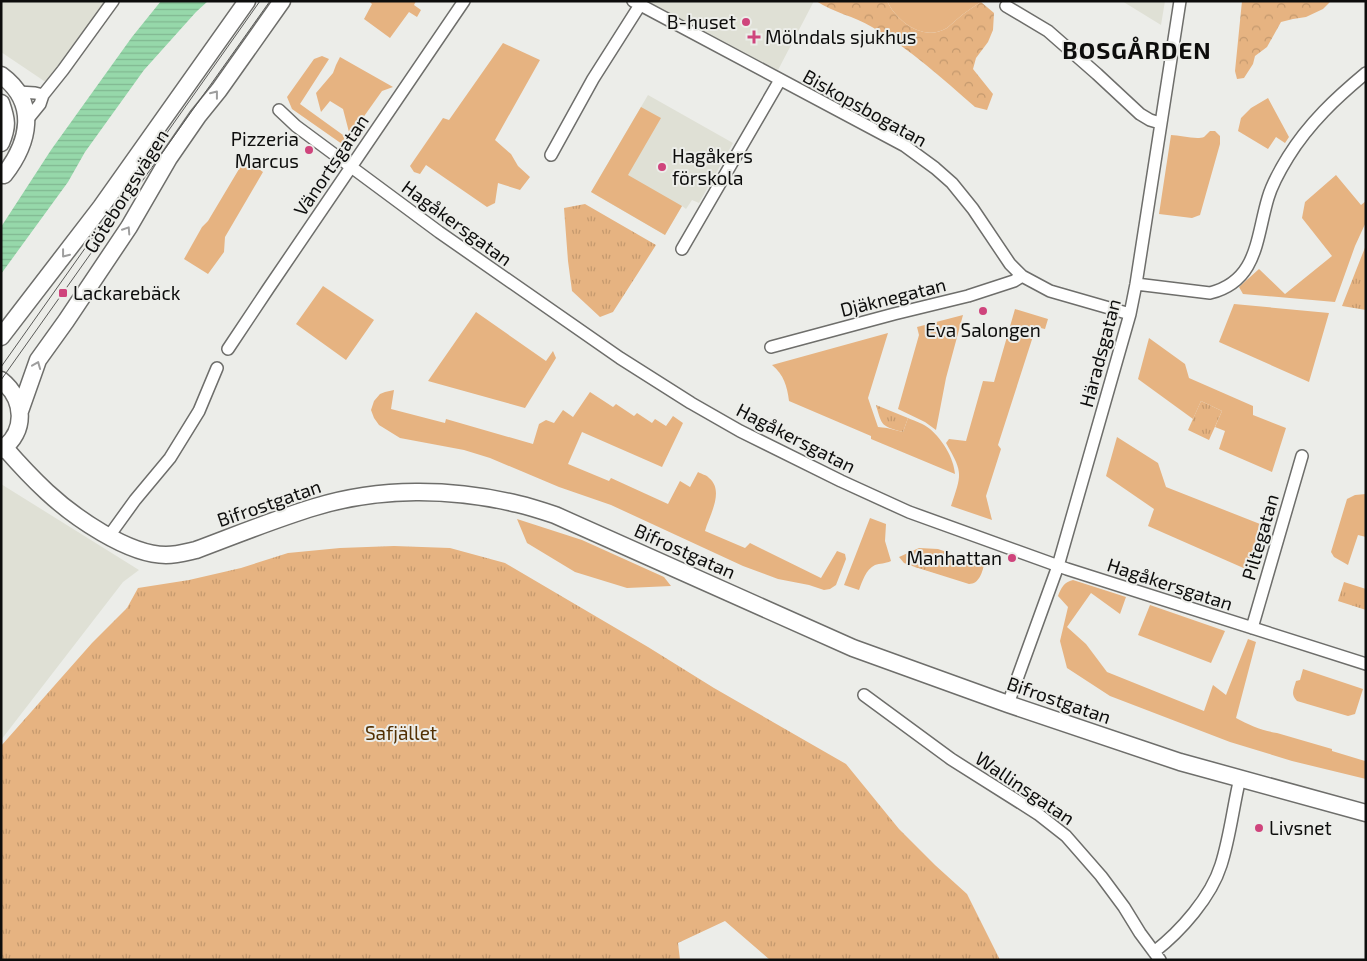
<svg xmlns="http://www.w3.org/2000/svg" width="1367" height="961" viewBox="0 0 1367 961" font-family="'Exo 2',sans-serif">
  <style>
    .built { fill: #dfe0d5 }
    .grass { fill: #e6b381 }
    .forest { fill: url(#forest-crowns) }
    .park { fill: url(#park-tufts) }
    .water { fill: url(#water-rules) }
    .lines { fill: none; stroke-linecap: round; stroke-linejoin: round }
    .minor-casing { stroke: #6e6e6b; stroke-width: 14 }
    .secondary-casing { stroke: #6e6e6b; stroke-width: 19 }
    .minor { stroke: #fff; stroke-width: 11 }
    .secondary { stroke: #fff; stroke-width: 16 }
    .tram { stroke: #5a5a58; stroke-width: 1 }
    .oneway { stroke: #9e9e9e }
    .poi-dot { fill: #cf447c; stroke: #ecede9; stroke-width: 2 }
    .labels { text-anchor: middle; stroke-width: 4; stroke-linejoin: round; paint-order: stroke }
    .poi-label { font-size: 19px; fill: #0d0d0c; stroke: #ecede9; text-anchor: start }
    .street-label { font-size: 19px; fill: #0d0d0c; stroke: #ecede9 }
    .park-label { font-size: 19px; fill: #523003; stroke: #ecede9 }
    .district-label { font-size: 24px; font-weight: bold; letter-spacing: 1px; fill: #0d0d0c; stroke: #ecede9 }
  </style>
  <defs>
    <pattern id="forest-crowns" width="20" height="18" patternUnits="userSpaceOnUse" patternTransform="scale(1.25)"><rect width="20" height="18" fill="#e6b381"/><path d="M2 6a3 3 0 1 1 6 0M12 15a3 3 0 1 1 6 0" fill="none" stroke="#c4996e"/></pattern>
    <pattern id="park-tufts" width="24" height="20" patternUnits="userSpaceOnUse" patternTransform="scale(1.25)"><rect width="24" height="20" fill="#e6b381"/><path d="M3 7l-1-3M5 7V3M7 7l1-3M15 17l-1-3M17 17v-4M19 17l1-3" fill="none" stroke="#c4996e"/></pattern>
    <pattern id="water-rules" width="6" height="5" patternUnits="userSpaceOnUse" patternTransform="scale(1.25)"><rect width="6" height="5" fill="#96d8aa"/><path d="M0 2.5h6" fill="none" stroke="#80b891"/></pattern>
  </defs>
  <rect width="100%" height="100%" fill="#ecede9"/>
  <path class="built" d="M1,1h118l-63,88 -55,-37z
    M642,1h172l-36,69z
    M1122,1h43l-4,24z
    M648,95l85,48 -34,60 -7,-3 -6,9 -4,-3 -17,29 -74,-43z
    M1,484l138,86 -16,12 -122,158z"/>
  <path class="grass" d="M369,1h47l-2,4 7,5 -4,7 -8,-5 -19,26 -26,-19 8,-15z
    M887,1h93l1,1c-7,4 -13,9 -19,13 -5,4 -10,9 -15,13 -23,14 -50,-6 -60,-27z
    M503,43l37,17 -45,80 16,14 7,12 12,11 -10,13 -22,-7 -3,20 -8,4 -61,-42 -6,9 -6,-2 -4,-6 33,-48 6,2z
    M322,56l7,3 -29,45 43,31 2,6 -3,3 -50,-35 -5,-12 27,-38z
    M340,57l53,30 -11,4 -32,45 -7,-27 -13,-8 -9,11 -5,-19 17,-20 3,-8z
    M1268,98l21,39 -4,6 -9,-6 -8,12 -30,-18 3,-13 10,-10z
    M641,107l20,11 -33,57 54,31 -17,29 -74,-43z
    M1210,131h5l5,5v8l-20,71 -8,3 -33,-4 12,-79c9,0 25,5 33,2 2,-2 4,-4 6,-6z
    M245,159l18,13 -38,65 -1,15 -16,22 -24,-15 18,-32 6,-6z
    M1336,175l25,30 5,-4v21l-11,24 -20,56 -92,-8 -4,-7 20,-18 26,25 47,-38 -30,-38 3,-16z
    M323,286l51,34 -28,40 -50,-36z
    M1234,304l95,9 -20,69 -90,-40z
    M1015,309l33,10 -3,10 -9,-2 -38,118 3,4 -15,47 6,24 -41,-14c11,-33 12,-33 -5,-63l3,-4 17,2 17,-60 11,1z
    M476,312l70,49 7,-10 3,7 -31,50 -97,-27z
    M963,315l-17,63 -10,52 -11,-8 -27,-13 21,-74 -2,-8z
    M888,333l-20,65 10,29 9,1 16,4 5,-14c7,3 16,6 22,11 12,10 24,29 25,45l-84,-35v-3l-82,-35c-2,-15 -5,-26 -17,-36z
    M1149,338l36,26 4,14 64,28v9l33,13 -14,44 -53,-23 6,-18 -10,-4 7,-16 -21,-10 -8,18 -55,-40z
    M394,390l-3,19 54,14 1,-4 87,25 6,-20 7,-4 8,3 9,-13 10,7 17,-25 23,15 3,-3 18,12 3,-3 15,10 3,-4 11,7 7,-10 10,7 -21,44 -80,-35 -14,32 41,17 2,-3 57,26 12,-23 10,6 8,-15c3,2 9,3 11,6 16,13 0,38 -4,53l40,17 5,-5 71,35 16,-27 8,3 1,5 -10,26 -6,4 -6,1 -15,-5 -31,-6 -35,-13 -132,-61 -52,-18 -69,-29 -26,-8 -64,-12 -21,-13 -5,-7 -3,-8 3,-9 6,-7 5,-2z
    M1117,437l41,26 8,24 94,37 -12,46 -100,-44 6,-17 -48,-33z
    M1366,494v43l-8,-2 -10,30 -14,-8 -3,-5 16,-53 8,-4z
    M870,518l16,6 -1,17 6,20c-6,3 -11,2 -16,4 -9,4 -13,17 -16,25l-15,-5z
    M517,519l65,21 82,37 7,9 -44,2 -52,-16 -48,-29z
    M919,548l19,1 46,16c-2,8 -5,19 -15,19l-54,-17 -11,-4 -5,-6z
    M1073,580l53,17 -6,17 -29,-21 -24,34 19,17 21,28 97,39 9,-26 13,10 22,-56 8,3 -20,76c13,7 27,13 41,15l55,16v2l33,10 1,-1v19l-74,-18 -62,-19 -120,-46 -43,-28 -7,-27 8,-34 -10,-11c3,-8 6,-14 15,-16z
    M1150,605l75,26 -14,32 -73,-28z
    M1303,669l60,20 -8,25 -7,2 -51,-15c-7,-7 -3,-12 -1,-20l4,-1z"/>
  <path class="forest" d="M816,1h71c10,21 37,41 60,27 5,-4 10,-9 15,-13 6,-4 12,-9 19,-13l13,11 -1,17 -5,12 -12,16 -3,11 20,25 -6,16 -12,-3c-32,-28 -65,-58 -103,-80 -18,-11 -38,-14 -56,-26z
    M1242,1h89l-8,8 -17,8 -13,2 -12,3 -14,25 -12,9 -2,8 -9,14 -7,1 -2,-8z"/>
  <path class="park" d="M585,204l71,41 -43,67 -13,5 -28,-26 -4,-30 -4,-53z
    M1366,245v65l-24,-4z
    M1201,401l21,10 -13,29 -21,-10z
    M876,405l32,13 -5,14c-22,-6 -21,-6 -27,-27z
    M394,546l56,2 55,15 143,84 66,41 132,76 53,65 36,36 32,29 33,66h-230l-45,-39 -47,22 2,17h-679v-214l91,-103 35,-35 11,-20 51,-8 52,-12 47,-15 52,-5z
    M930,553l15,4 -5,17 -25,-7 4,-12 10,3z
    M1344,582l22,7v21l-28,-9z"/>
  <path class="water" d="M161,1h47l-12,11 -52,58 -59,82 -17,30 -67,92v-47l50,-77 81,-113z"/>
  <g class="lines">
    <g class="minor-casing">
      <path id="minor" d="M633,1l272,145 30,22 17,15 21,26 37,55 12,12 28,15 80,23
        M1006,6l42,25 49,43 43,40 10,6 10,3
        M18,92l17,1 8,2
        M279,110l17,16 143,106 181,126 71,45 49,28 101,50 68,31 158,57 299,95
        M27,120l13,-16 3,-9 20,-25 50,-69
        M551,155l42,-76 47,-74
        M682,249l98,-169
        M1136,284l74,9c48,-12 46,-55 58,-95 4,-14 12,-28 20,-41 21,-34 48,-59 78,-84
        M771,347l123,-33 74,-18 46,-15 8,-5
        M228,349l40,-60 196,-288
        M109,536l26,-36 35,-42 29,-47 18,-43
        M1252,628l50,-172
        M864,695l87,64 87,55 28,22 35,40 23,31 16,26 20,27
        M1008,704l50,-138 72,-252 6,-30 44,-283
        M1154,952c27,-21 57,-55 67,-87 9,-28 12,-58 19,-87"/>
    </g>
    <g class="secondary-casing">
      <path id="secondary" d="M1,75c38,28 28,68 3,100
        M1,103c6,17 7,23 0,40
        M1,337l100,-130 146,-206
        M1,380c24,19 26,52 0,70
        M20,411l18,-51 28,-39 63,-94 40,-69 29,-42 21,-26 63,-89
        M5,448c13,15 27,30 42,44 27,25 81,63 119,63 11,0 21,-3 30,-5 40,-15 79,-31 119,-43 65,-20 137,-19 203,-3 13,3 25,7 37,11l298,133 155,56 172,58 186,51"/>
    </g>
    <use href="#minor" class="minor"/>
    <use href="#secondary" class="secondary"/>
    <path class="tram" d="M111,212l149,-211
      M1,367l97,-137
      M1,380l269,-379"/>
  </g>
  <defs><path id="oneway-chevron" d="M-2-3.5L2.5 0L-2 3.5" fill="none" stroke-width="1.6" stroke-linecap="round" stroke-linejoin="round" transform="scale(1.25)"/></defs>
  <g class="oneway">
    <use href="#oneway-chevron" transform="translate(215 94) rotate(-52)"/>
    <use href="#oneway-chevron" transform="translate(127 230) rotate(-57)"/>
    <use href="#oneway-chevron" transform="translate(65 254) rotate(128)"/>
    <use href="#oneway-chevron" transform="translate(37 365) rotate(-68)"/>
  </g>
  <g class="poi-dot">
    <circle cx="746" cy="22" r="5"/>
    <path d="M751.5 29.5h5v5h5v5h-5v5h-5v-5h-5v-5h5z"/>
    <circle cx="309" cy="150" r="5"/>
    <circle cx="662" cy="167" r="5"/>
    <rect x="58" y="288" width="10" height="10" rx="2.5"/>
    <circle cx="983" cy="311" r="5"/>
    <circle cx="1012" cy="558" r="5"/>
    <circle cx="1259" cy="828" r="5"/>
  </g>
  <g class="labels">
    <g class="poi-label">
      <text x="736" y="29" text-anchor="end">B-huset</text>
      <text x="765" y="44">Mölndals sjukhus</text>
      <text x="299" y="146" text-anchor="end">Pizzeria<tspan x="299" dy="22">Marcus</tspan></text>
      <text x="672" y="163">Hagåkers<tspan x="672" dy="22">förskola</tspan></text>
      <text x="73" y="300">Lackarebäck</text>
      <text x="983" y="337" text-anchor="middle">Eva Salongen</text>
      <text x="1002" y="565" text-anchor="end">Manhattan</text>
      <text x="1269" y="835">Livsnet</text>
    </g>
    <g class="street-label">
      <text transform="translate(865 108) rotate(29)" y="7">Biskopsbogatan</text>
      <text transform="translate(331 165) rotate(-56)" y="7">Vänortsgatan</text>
      <text transform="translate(126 191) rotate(-58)" y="7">Göteborgsvägen</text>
      <text transform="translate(457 223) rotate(36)" y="7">Hagåkersgatan</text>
      <text transform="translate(893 297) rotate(-14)" y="7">Djäknegatan</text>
      <text transform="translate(1100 353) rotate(-75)" y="7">Häradsgatan</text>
      <text transform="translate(796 438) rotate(27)" y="7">Hagåkersgatan</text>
      <text transform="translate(269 503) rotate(-19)" y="7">Bifrostgatan</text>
      <text transform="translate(1260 537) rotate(-74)" y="7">Piltegatan</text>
      <text transform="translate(685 551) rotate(24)" y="7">Bifrostgatan</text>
      <text transform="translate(1170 584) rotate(18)" y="7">Hagåkersgatan</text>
      <text transform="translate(1059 700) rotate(19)" y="7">Bifrostgatan</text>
      <text transform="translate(1025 788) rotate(34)" y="7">Wallinsgatan</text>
    </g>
    <g class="park-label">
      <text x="401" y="740">Safjället</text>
    </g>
    <g class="district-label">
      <text x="1137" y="59">BOSGÅRDEN</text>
    </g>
  </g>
  <rect width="1367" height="961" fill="none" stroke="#0d0d0c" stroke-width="5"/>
</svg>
